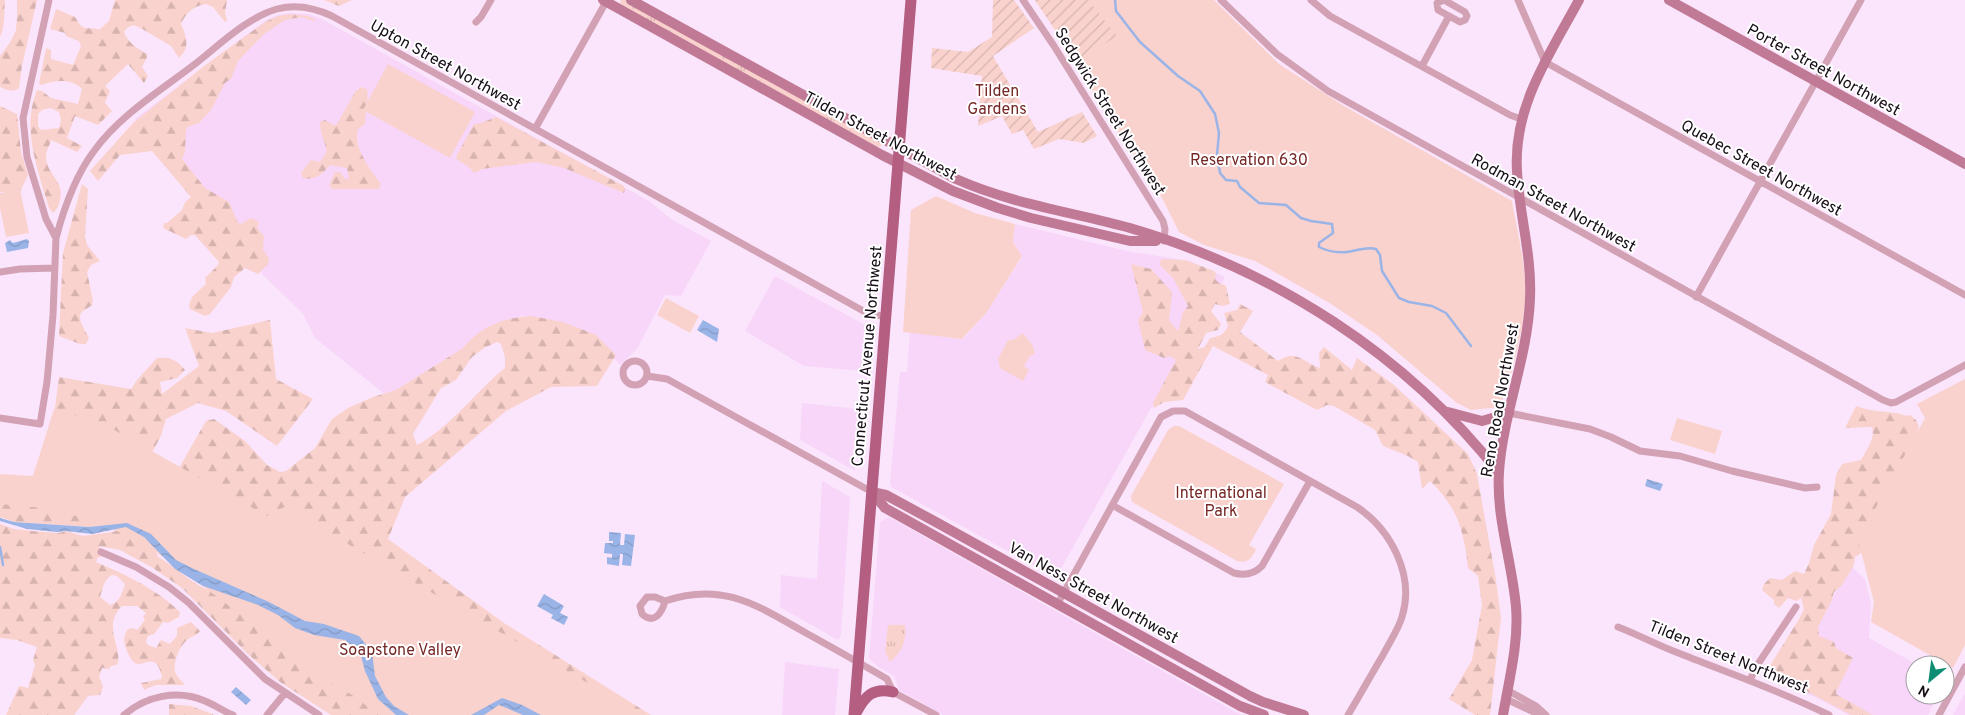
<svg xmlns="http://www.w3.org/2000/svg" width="1965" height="715" viewBox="0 0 1965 715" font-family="Overpass,sans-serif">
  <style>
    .built { fill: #f7d6f9 }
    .grass { fill: url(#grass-tufts) }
    .forest { fill: url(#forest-firs); fill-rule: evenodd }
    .park { fill: #fad2cd }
    .garden { fill: url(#garden-furrows) }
    .water { fill: url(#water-waves) }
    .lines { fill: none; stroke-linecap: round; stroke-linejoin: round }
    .stream { stroke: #9ab4e7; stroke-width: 2.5 }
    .street { stroke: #d2a1b3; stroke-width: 7 }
    .secondary { stroke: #c17a96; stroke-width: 10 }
    .primary { stroke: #b45e82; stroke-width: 11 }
    .labels { text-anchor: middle; stroke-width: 4; stroke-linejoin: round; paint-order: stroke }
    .street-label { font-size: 16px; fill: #170e18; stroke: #fff }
    .park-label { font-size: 16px; fill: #742725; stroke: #fff }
  </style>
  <defs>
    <pattern id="grass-tufts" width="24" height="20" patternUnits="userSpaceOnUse" patternTransform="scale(1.25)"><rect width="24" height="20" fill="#fad2cd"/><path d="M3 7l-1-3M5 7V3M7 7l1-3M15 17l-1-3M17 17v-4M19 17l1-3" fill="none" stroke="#d6b3af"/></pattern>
    <pattern id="forest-firs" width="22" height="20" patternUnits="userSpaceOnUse" patternTransform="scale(1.25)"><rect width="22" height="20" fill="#fad2cd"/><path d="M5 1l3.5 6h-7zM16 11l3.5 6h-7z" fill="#d6b3af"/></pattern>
    <pattern id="garden-furrows" width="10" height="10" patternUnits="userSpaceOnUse" patternTransform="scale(1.25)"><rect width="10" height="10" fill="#fad2cd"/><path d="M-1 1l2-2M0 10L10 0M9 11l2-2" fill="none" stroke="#d6b3af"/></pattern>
    <pattern id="water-waves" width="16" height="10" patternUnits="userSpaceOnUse" patternTransform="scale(1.25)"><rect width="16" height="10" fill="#9ab4e7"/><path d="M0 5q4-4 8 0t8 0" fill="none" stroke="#849ac5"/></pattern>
  </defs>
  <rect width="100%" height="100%" fill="#fbe5fc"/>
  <path class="built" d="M289,13l19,1 12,4 329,183 22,18 40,22 -30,55 -16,-1 -28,54 -17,16 -11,-13 -68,-32 -20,-4 -129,84 -77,-62 -12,-24 -64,-63 -104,-132 130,-98 12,-6z
    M1015,224l112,27 63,10 35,16 -65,119v7l-9,5 -93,166 -7,1 -160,-88 -1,-4 10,-111h7l3,-40 53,7 24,-27 35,-55 -9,-16z
    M775,276l92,50 -4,45 -59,-5 -59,-35z
    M802,403l56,6 -3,62 -55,-31z
    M822,481l28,16 -9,138 -3,5 -58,-33 1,-32 36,4z
    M889,517l352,198h-298l-44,-25 -5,-14 -17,-10 -8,-8 11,-136z
    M1850,565l15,14 6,24 -2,35 49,27h-3v30h23l-10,20h-79l-34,-18 -29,-10z
    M785,662l54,7 -4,46h-53z
    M1965,693v22h-12z"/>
  <path class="grass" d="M620,0h11l251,142 -1,4 -3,1 -257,-142z
    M888,625h17c2,16 -3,27 -15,37l-5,-11z"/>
  <path class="forest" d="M0,0h5c-1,11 0,28 -5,37z
    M17,0h20l-15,66 -3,22c-6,5 -13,2 -19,-1v-31l11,-15 5,-11 1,-13z
    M115,0h112l-2,13 2,7 -2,2 -12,-15 -7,-3c-13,2 -20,9 -25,20 6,13 9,24 -2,34l-8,-12 -32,-19 -6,-2 -6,3 -3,4c3,10 14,17 23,22v3l-5,10 6,9 -4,7 -16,-19 -23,22 5,5 -5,12 7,8 -14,14 -23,-9 -8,22 15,8 -5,6 -26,-12c-1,5 -5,11 -5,16 0,20 21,25 13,47 -1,5 -3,7 -6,10l-4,-5c-11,-38 -28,-79 -12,-118l5,1 9,7 27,6 4,-15c-10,-11 -29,-9 -40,-4l-3,-1 7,-36 5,2v9l22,6 8,-19 -2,-5 -13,-5 -1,-3 -15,-4 6,-20 19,8 6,9 4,2 15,1 9,-8zM50,108l9,4 2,8 -2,8 -18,2 -3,-4v-12l4,-4z
    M324,0h28l-13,6z
    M290,14l18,2 8,4 -2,1 -12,-4 -17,3 -21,14 -26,27 -7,18 -6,4 -14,27 -12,13 -11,4 -2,3 -1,22 -3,7 23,29 24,14 9,21 3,1 10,-6 8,4 -2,6 7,8 -1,13 6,10 -1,5 -10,10 -13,-6 -11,9 -3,10 -21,27 -5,2 -15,-7 -1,-4 3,-8 14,-13 -1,-6 13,-13 1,-3 -24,-27h-4l-5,4 -23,-11 1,-5h3l15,-13 3,-8 6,-5 -39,-46 -32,4 -22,26 -8,-10 43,-48 71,-57 61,-44 13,-6z
    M361,87l6,2c2,9 -2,24 -2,35l-7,5c-6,17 13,42 23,55l-2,5h-47l-3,-4 6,-13h5l5,7h4l-2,-11 -17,-3c-7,9 -16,16 -27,13l-2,-5 10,-13 9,2 7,-11 -6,-19 -1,-10 5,-2 9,5 3,-1 18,-32z
    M0,106l17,8 4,38 7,23 -8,17h-20z
    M496,117l128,69 1,3 -1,4 -60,-25 -28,-6 -54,7 -8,4 -5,-6 -13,-8 1,-4 17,-31 7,-1z
    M82,184l6,5 -3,47 2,9 13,16 -9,4 -4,7 6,29 -1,4c-3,3 -9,5 -11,8 -4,7 5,19 8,25l-3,6h-6l-21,-8 4,-83z
    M1161,259l24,1 29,11 2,2 -1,6 4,4 7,3 4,18 -8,2 -7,-2 -4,7 10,13 -3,6 -12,3 -8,16 7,-2 5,-9c10,-1 14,-4 18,-12l-4,-13 13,-3 3,-6 13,7 -13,21 38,29c19,-12 23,0 42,7l-1,-15 5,-6 28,23 5,-12 37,27 74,69 9,20 19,106 5,38 -11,97h-15l-26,-16 23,-39 10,-55 -4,-29 -10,-8c-4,-37 -10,-60 -38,-87l-8,8 -4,-27 -10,-6 -25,-10 -8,-16 -41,-24 -7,-1 -10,5 -52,-28 3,-7 -55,-29 -30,54 -19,2 -10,6 -1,-5 23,-43 -6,-4 -6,2 -19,-8 -7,-30 5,-8 -12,-48 20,5 21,23 -3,28 9,11 5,-19 5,-6 -15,-28 -13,-13z
    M531,316l32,6 33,13 20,20 -19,31 -46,1 -45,24 -101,86 -17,42 116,84 147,92h-109l-415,-192 -38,4 -75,-5 -14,-5v-43l33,2 21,-61 5,-38 72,12 6,-9 20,-22c13,-1 20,2 28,12l-8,8 -17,4 2,12 37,-28 -14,-38 27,5 58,-13 6,59 37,20 -36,47 -51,-35 -28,-8 -32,16 -5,17 -11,20 25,19 31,-54 8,-2 31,22 22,24 13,7 6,-1 29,-23 17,-29 16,-11 25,-11 23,-7 67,-42c18,-22 41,-30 68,-32zM497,342l4,2 4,13v11c-30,24 -54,59 -88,77l-4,-11 28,-46 15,-8 16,-23 12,-9z
    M1856,406c14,5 24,5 39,7 6,0 8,4 15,2l6,5 3,7 -45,118 -19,12 -1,8 -12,20 -8,7 -2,8 -14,27 1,9 15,6 2,6 17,10 -17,34v2l37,21h-22l-41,-22 -24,-8 -20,-13 33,-53 5,-10 -3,-11 -5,3 -8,-3 -9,10 -5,-4v-4l-12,-10 2,-6 6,-6 12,2 13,-9 9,3 5,-11 5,-18 17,-31 5,-39 6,-11 19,-4c5,-9 15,-23 11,-33l-27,1z
    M0,524l14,5 17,2 28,2 7,-2 17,5 30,-4 9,-4 32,19 4,10c15,8 28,22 44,30 8,5 18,6 27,9l160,119h-58l-51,-33 -32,-28 -66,-66 -29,-20 -33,-18 -21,-4 2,11h-3l-2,5c31,13 60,27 84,50l-1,5 -11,6 -5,-1 -9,12 -6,2 -2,5 2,4 8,3 5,-8 9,4 7,-8v-8l14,-6 9,9c-4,5 -8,5 -13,9 -8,7 -14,22 -12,32 2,5 7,9 10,13h-29l-12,5 -3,-7 20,-4 1,-3c-2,-5 -3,-12 -8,-14 -6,-2 -11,2 -16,2 -8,-1 -13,-18 -14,-24 0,-5 2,-8 4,-11l4,-1 5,2 8,-10 -2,-3 3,-4 -9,-7h-15c-21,21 2,43 -5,59l-6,1 -2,3 -7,-1 -3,9 4,9 -3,9 -12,1 -14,19h-68l13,-29 9,2 7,-23 -2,-5 4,-13 -20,-7 -17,-2zM112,575l5,1 8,8c-3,8 -5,19 -15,21l-10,-8c3,-8 3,-17 12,-22z
    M169,704l22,2 24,9h-46z"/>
  <path class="park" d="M1035,0h179l65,64 65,42 168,95c5,30 15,67 13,98 -3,37 -12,74 -25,108l-29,3 -14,-7 -80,-68 -49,-33 -73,-41 -51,-16 -25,-13 -17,-34 -61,-92 -42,-72z
    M388,64l87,48 -25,46 -87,-48z
    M20,189l9,44 -23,4 -6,-29v-15z
    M936,196l39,17 40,11 -2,18 9,14 -35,56 -25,27 -59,-7 8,-122z
    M666,298l33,18 -9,17 -33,-18z
    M1023,333l10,13 2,8 -5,2 -6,10 5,4 -6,11 -23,-13 -2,-9 10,-19h5z
    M1965,379v266l-12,23 -82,-46 3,-20 -16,-62 67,-122 -8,-14z
    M54,409l48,14 165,93 17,-9 359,208h-264l-27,-20 -26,-16 -147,-111 -39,-27 -54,-23 -52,-11 -34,-3v-28l32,3z
    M1677,418l45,13 -7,23 -45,-14z
    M1174,426h5l105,58 -35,61 7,4c-4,9 -8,15 -19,12l-105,-59 -1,-6 37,-66z"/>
  <path class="garden" d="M993,0h21l20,28 -41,28 45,76 44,-20 15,24 -13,7 -25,-4 -25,10 -11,-19 -11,4 -10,-18 -24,10 4,-50 -51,-8 1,-20 36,4 24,-15z
    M1035,0h53l29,36 -41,26z"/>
  <path class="water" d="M27,239l2,2 -1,7 -21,4 -2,-9 5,-3 3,3z
    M703,320l16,9 -2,13 -20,-12z
    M1647,479l16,5 -3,7 -15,-5z
    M0,518l14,4 75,5 38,-4 24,11 25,26 18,9 75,33 36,19 19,3 35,12 13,16 3,24 11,21 8,9 15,9h-13l-18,-16 -13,-28 -5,-19 -15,-12 -31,-5 -19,-7 -17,-13 -20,-10 -55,-19 -28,-17 -31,-32 -18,-10 -34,7 -26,-3 -9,1 -30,-3 -27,-8z
    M609,532l12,1 -1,12h4l1,-11 10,1 -4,31 -9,-1 1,-11h-3l-1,12 -12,-2v-7l5,1v-4l-8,-1 1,-10h8v-2h-4z
    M544,594l20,12 -4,7 8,4 -4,8 -13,-7 2,-3 -16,-9z
    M236,687l15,13 -5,5 -15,-13z
    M502,698l20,7 19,10h-18l-24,-10 -15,10h-13z"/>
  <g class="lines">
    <path class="stream" d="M1115,0l1,11 24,31 38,34 22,15 15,23 4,19 -2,22 3,18 6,7 11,1 3,6 19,16 27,2 15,13 10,3 21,3 1,9 -14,10v4c8,4 19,6 28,5 10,-1 19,-6 29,-3l4,6 2,16 17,27 10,4 23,4 14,7 25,33
      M0,547l3,18"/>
    <path class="street" d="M1023,0l31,46 109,175 2,8 -1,12
      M1221,0l56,54 51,37 555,309 8,3 5,-1 69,-37
      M1311,0l19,16 180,99 11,4
      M1444,0l21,12 2,4 -2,4 -5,2 -22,-12 -1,-7z
      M1518,0l27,62 420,233
      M476,22l5,-5 10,-17
      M1422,66l27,-50
      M535,129l72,-129
      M56,238c8,-30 19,-62 38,-87 26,-36 66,-60 101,-87 23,-18 53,-47 82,-55 19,-5 38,-1 55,7l535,297 19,4
      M0,272l20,-3 34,-1
      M1696,297l165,-297
      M623 373a12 12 0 1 1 24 0a12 12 0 1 1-24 0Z
      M647,376l20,3 205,113
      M1509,413l81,16 21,8 29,14 40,5 52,15 73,17 12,-1
      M0,418l40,6 7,-42 6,-67 3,-77 -10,-19 -19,-62 -4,-39 26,-118
      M1112,505l122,68c11,3 20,1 28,-7l48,-85
      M101,552l35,15 33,20 20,16 76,76 54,36
      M665,601l-10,-4h-8l-7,9 2,8c12,11 20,-1 23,-13 58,-20 93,5 141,32 27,15 54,30 81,46l6,13 43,23
      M1058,603l103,-186 12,-6h12l172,96c34,23 58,68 45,110 -4,13 -13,26 -19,38 -12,20 -23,40 -35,60
      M1618,627c21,8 41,19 63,27 50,20 100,37 148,61
      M1750,680l6,-13 40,-60
      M1507,690l29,16 10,9
      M1506,699l34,16
      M124,715c22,-19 53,-26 81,-14 10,4 18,10 28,14
      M267,715l18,-22
      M1939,715l26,-48"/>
    <path class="secondary" d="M603,0l279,155 71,36 45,17 33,10 99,23h26
      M631,0l325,179c56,25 116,33 174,49 144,42 277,127 369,245
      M1669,0l296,164
      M1448,412l34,9 27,-8
      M872,492l14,3 48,26 316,175 13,6 41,13
      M872,492l13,16 355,198 24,9
      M1503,715c6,-35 16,-73 13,-108 -4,-46 -20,-89 -17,-135 4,-59 29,-115 31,-174 2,-44 -11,-84 -13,-127 -4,-65 33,-117 62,-171"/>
    <path class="primary" d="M856,713c9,-17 17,-26 37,-21
      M854,715l57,-715"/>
  </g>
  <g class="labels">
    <g class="street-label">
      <text transform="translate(446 64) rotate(29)" y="6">Upton Street Northwest</text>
      <text transform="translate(1824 69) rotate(29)" y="6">Porter Street Northwest</text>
      <text transform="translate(1111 111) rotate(58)" y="6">Sedgwick Street Northwest</text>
      <text transform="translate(881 135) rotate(28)" y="6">Tilden Street Northwest</text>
      <text transform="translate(1762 167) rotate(29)" y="6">Quebec Street Northwest</text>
      <text transform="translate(1554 202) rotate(29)" y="6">Rodman Street Northwest</text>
      <text transform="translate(866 356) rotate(-85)" y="6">Connecticut Avenue Northwest</text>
      <text transform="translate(1499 400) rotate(-80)" y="6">Reno Road Northwest</text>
      <text transform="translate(1094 592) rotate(29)" y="6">Van Ness Street Northwest</text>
      <text transform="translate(1729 656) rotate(22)" y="6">Tilden Street Northwest</text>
    </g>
    <g class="park-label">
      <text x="997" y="96">Tilden<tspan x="997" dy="18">Gardens</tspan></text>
      <text x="1249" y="165">Reservation 630</text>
      <text x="1221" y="498">International<tspan x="1221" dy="18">Park</tspan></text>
      <text x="400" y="655">Soapstone Valley</text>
    </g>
  </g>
  <g transform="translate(1930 680) rotate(209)"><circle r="24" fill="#ffffff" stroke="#a29fa3"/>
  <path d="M0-4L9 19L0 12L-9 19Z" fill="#0d8c71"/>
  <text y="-8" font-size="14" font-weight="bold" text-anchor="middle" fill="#170e18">N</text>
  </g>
</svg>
